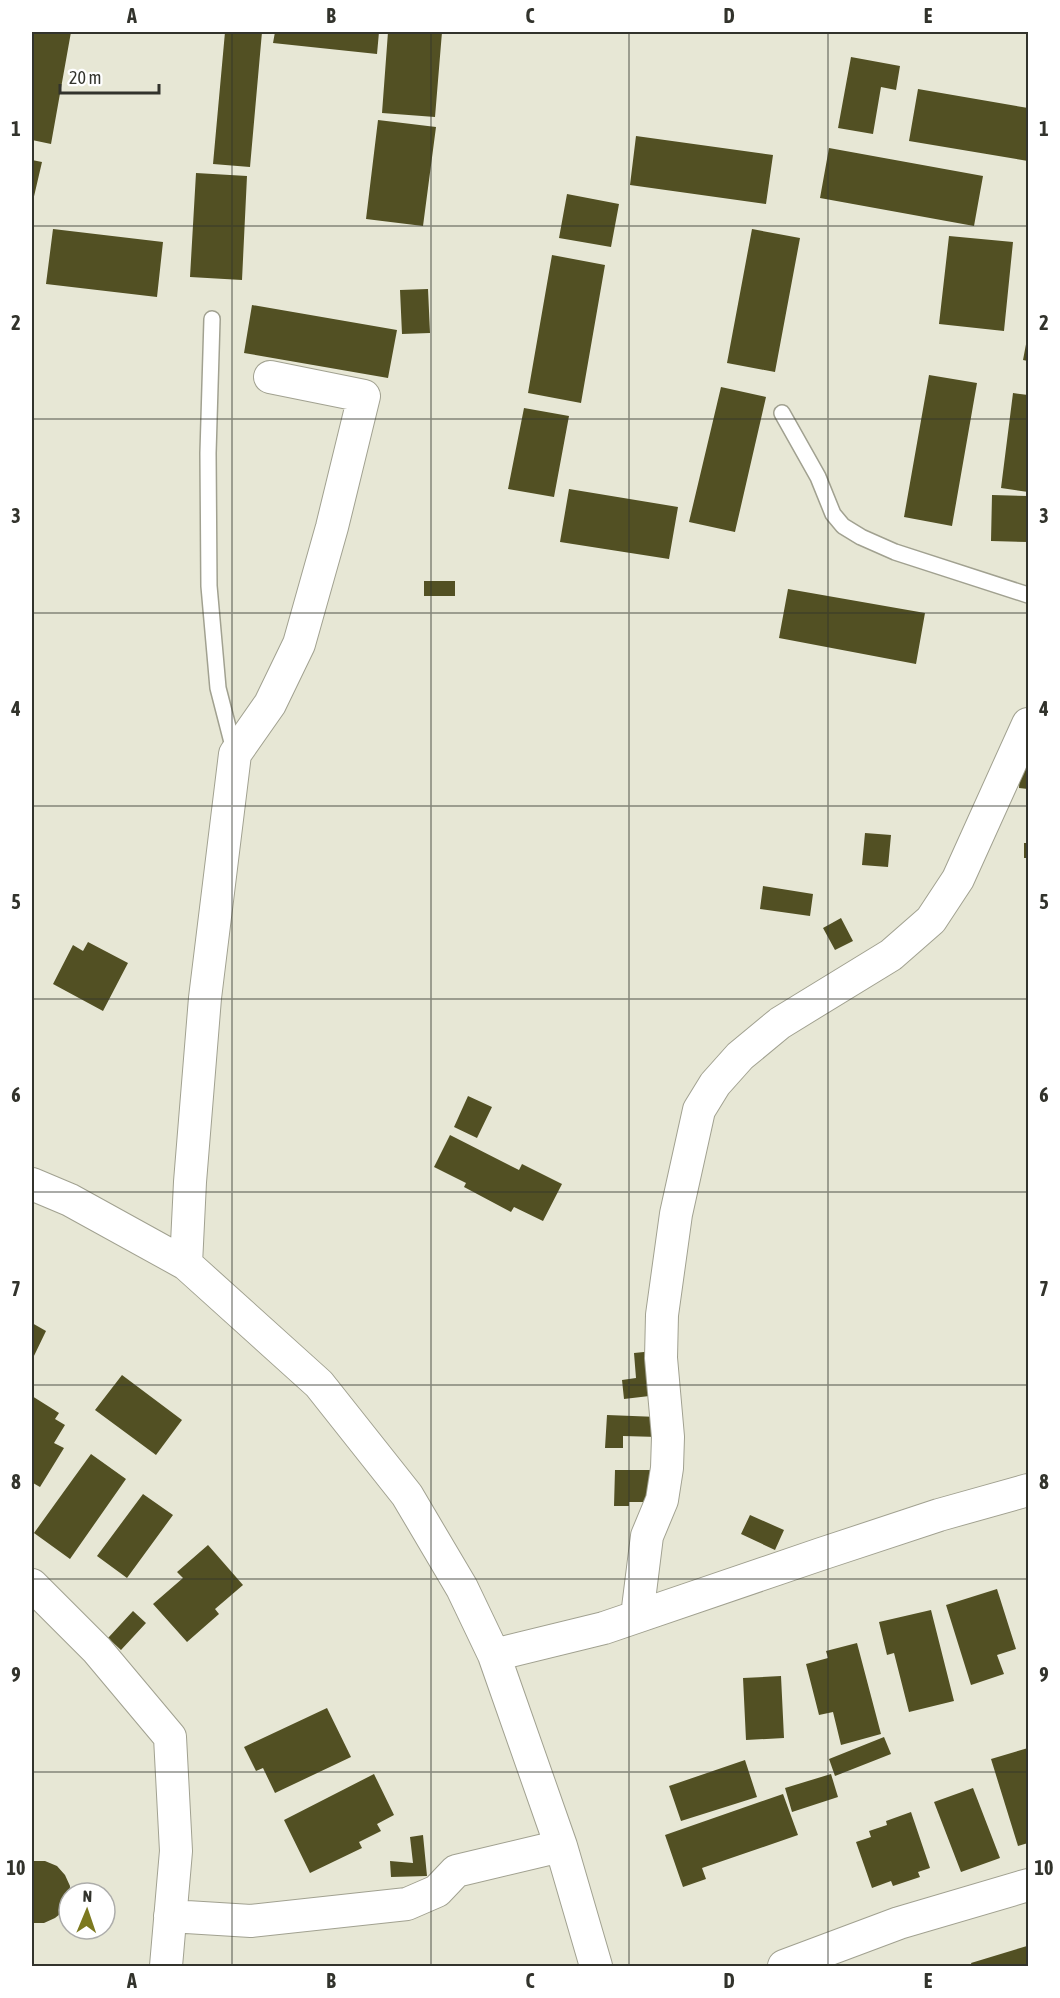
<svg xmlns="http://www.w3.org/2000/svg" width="1060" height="1998" viewBox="0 0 1060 1998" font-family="'Asap Condensed',sans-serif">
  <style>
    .building { fill: #525023 }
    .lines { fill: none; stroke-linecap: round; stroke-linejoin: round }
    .service-casing { stroke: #a1a190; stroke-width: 18 }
    .minor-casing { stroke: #a1a190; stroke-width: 34 }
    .service { stroke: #fff; stroke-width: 15 }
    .minor { stroke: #fff; stroke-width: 32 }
    .grid { fill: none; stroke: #32332c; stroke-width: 1.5; stroke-opacity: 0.55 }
    .neatline { fill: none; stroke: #32332c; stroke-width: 2 }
    .grid-label { font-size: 20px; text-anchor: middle; font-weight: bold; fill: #32332c }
  </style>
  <rect width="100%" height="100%" fill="#e7e7d5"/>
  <path class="building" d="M32,32h39l-20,112 -19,-4z
    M225,32h37l-12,135 -37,-3z
    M275,32h104l-2,22 -104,-11z
    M388,32h54l-7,85 -53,-4z
    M851,57l49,9 -4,24 -15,-3 -8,47 -35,-6z
    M918,89l110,19v53l-119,-20z
    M378,120l58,7 -13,99 -57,-7z
    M636,136l137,19 -7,49 -136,-19z
    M829,148l154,28 -9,50 -154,-28z
    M32,160l10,2 -10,43z
    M196,173l51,3 -5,104 -52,-3z
    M567,194l52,10 -8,43 -52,-9z
    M53,229l110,13 -6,55 -111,-13z
    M752,229l48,9 -25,134 -48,-9z
    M949,236l64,6 -9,89 -65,-7z
    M552,255l53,10 -24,138 -53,-10z
    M428,289l2,44 -28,1 -2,-44z
    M252,305l145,25 -9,48 -144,-25z
    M1027,339h1v22l-5,-1z
    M929,375l48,8 -25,143 -48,-9z
    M721,387l45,10 -31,135 -46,-10z
    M1013,393l15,2v97l-27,-4z
    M524,408l45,8 -15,81 -46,-8z
    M569,489l109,18 -9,52 -109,-17z
    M992,495l36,1v46l-37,-1z
    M424,581h31v15h-31z
    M788,589l137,24 -9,51 -137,-26z
    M1020,769h8v20l-9,-1z
    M865,833l26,2 -3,32 -26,-2z
    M1024,843h4v15h-4z
    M763,886l50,8 -3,22 -50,-7z
    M841,918l12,23 -18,9 -12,-22z
    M88,942l40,21 -25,48 -50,-27 20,-39 10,6z
    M468,1096l24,11 -15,31 -23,-11z
    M450,1135l69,35 3,-6 40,20 -19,37 -29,-14 -3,5 -47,-25 2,-4 -32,-16z
    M32,1323l14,8 -14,29z
    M654,1351l4,44 -34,4 -2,-19 14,-2 -2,-25z
    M122,1375l60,45 -26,35 -61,-45z
    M32,1396l27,17 -4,6 10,6 -11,18 10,5 -24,39 -7,-4 -1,3z
    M607,1415l51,2v20l-35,-1v12h-18z
    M91,1454l35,25 -56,80 -36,-26z
    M615,1470h42v32h-28v4h-15z
    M143,1494l30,21 -46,63 -30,-22z
    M750,1515l34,15 -9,20 -34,-16z
    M208,1545l35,40 -28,24 4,5 -32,28 -34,-38 30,-26 -6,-6z
    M997,1589l19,60 -19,6 7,19 -33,11 -25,-80z
    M931,1610l23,91 -45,11 -15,-59 -7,2 -8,-33z
    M133,1611l13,12 -25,27 -13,-12z
    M857,1643l24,91 -40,11 -8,-33 -14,3 -13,-51 22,-6 -2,-7z
    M781,1676l3,62 -38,2 -3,-62z
    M327,1708l24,49 -76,36 -12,-25 -7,3 -12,-24z
    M884,1737l7,17 -56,22 -6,-17z
    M1028,1748v95l-10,3 -27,-87z
    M745,1760l12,37 -76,24 -12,-35z
    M374,1774l20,41 -17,9 4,7 -22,11 3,6 -52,25 -26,-53z
    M831,1774l7,23 -46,15 -7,-24z
    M973,1788l27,70 -39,14 -27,-70z
    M783,1794l15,41 -96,33 4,11 -23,8 -18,-52z
    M911,1812l19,56 -12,4 2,5 -27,9 -2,-5 -19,7 -16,-46 15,-5 -2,-6 18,-6 -1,-4z
    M423,1835l4,41 -36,1 -1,-16 23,2 -3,-26z
    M32,1861h13l12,5 8,9 5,11 -1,13 -4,11 -10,8 -11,5h-12z
    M1027,1946l1,20h-56l-1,-3z"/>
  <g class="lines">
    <g class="service-casing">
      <path id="service" d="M212,319l-4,134 1,133 9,102 17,66
        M782,413l36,64 15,37 10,12 18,11 34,15 133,43"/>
    </g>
    <g class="minor-casing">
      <path id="minor" d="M32,1184l38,16 116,64 133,120 88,111 55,93 32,67 67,191 35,120
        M186,1264l4,-82 15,-184 30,-244 35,-50 29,-60 33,-117 32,-131 -94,-19
        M32,1585l65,65 73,87 6,114 -10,115
        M637,1616l10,-80 15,-36 5,-32 1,-31 -7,-79 1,-43 14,-101 23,-104 16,-26 25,-28 40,-33 111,-68 40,-35 27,-41 70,-155
        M494,1655l110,-27 217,-74 118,-39 89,-25
        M170,1916l81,5 156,-17 30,-13 19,-20 105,-25
        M784,1966l115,-43 129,-38"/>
    </g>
    <use href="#service" class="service"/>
    <use href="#minor" class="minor"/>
  </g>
  <path class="grid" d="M232,32v1934M431,32v1934M629,32v1934M828,32v1934M32,226h996M32,419h996M32,613h996M32,806h996M32,999h996M32,1192h996M32,1385h996M32,1579h996M32,1772h996"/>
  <rect width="1060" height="1998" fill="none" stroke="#ffffff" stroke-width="66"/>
  <g transform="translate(87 1911) rotate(2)"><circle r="28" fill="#ffffff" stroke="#adadab" stroke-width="1.5"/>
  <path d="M0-4.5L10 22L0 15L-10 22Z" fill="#7c7920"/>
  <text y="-9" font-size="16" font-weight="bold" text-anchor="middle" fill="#32332c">N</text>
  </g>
  <path d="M60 84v9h99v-9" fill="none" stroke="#32332c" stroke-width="3"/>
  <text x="69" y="84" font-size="18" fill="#32332c" stroke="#ffffff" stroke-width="4.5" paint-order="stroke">20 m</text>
  <rect x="33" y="33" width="994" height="1932" class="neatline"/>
  <g class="grid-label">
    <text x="132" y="23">A</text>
    <text x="331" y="23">B</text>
    <text x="530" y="23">C</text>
    <text x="729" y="23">D</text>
    <text x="928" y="23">E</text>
    <text x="16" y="136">1</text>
    <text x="1044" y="136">1</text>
    <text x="16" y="330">2</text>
    <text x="1044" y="330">2</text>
    <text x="16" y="523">3</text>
    <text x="1044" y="523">3</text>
    <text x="16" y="716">4</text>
    <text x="1044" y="716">4</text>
    <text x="16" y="909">5</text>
    <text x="1044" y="909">5</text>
    <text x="16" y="1102">6</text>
    <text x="1044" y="1102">6</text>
    <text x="16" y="1296">7</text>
    <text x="1044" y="1296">7</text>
    <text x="16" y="1489">8</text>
    <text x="1044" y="1489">8</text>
    <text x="16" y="1682">9</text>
    <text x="1044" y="1682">9</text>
    <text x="16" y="1875">10</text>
    <text x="1044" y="1875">10</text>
    <text x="132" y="1988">A</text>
    <text x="331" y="1988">B</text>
    <text x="530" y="1988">C</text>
    <text x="729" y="1988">D</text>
    <text x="928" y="1988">E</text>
  </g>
</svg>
